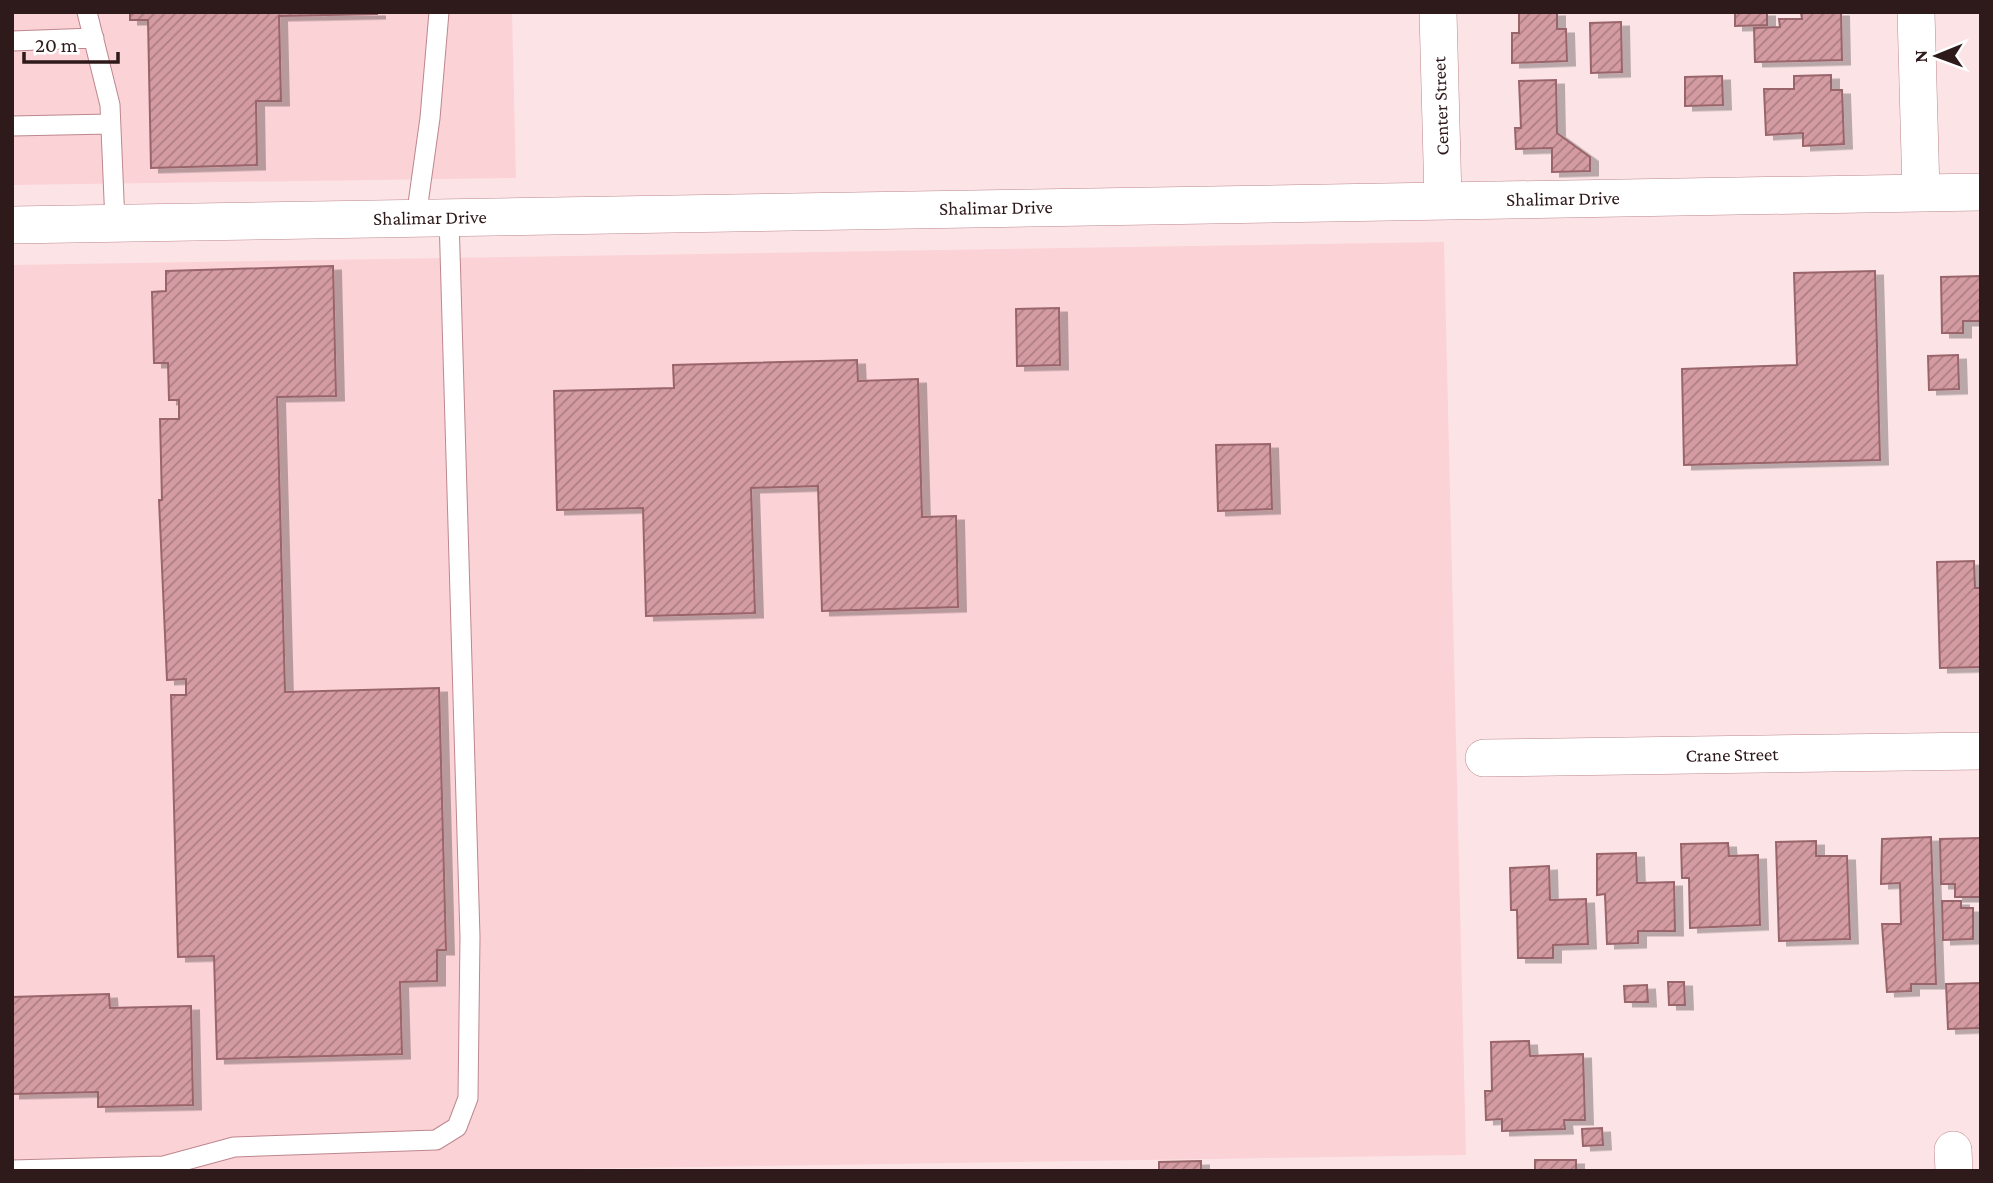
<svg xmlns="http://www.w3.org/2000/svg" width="1993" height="1183" viewBox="0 0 1993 1183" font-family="'Crimson Pro',serif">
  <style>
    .built { fill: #fbd2d6 }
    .building { fill: url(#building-hatch); stroke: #99656b; stroke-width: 2; filter: url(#shadow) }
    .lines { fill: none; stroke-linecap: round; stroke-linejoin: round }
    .lane-casing { stroke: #bd878d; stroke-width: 21 }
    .street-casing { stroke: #bd878d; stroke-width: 38 }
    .lane { stroke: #fff; stroke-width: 19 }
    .street { stroke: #fff; stroke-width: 37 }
    .labels { text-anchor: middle; stroke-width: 5; stroke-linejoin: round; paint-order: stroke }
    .street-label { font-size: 19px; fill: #2e191b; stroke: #fff }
  </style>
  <defs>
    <pattern id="building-hatch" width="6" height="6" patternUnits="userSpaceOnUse" patternTransform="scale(1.75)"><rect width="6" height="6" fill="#d49ca2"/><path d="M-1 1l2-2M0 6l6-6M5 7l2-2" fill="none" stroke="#ac7e83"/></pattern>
    <filter id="shadow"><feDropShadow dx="8" dy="4.5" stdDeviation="0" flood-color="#0004"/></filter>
  </defs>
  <rect width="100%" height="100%" fill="#fce4e6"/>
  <path class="built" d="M12,12h500l4,166 -504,7z
    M1444,242l22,913 -1032,16h-422v-906z"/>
  <path class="building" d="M130,12h247v2l-98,2 2,85h-25l1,64 -106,3 -3,-148h-18z
    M1519,12h38v17h9l1,32 -55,2v-30h7z
    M1735,12h32v13l-32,1z
    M1801,12h40l1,48 -87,2 -1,-34 26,-1 -1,-8h23z
    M1621,22l1,50 -31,1 -1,-50z
    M1831,75v15h11l2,54 -41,2v-13l-37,2 -2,-46h30v-13z
    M1722,76l1,29 -38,1v-29z
    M1556,80l1,53 33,24v14l-38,1v-24l-36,1 -1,-21h6l-2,-47z
    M333,266l3,130 -59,1 8,295 154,-4 7,262h-9v31l-37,1 2,72 -185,5 -3,-103 -36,1 -7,-262h15v-16l-19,1 -8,-180h3l-2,-81h19v-19h-10l-1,-37h-14l-2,-71 14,-1v-20z
    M1875,271l5,189 -196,5 -2,-96 115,-4 -3,-92z
    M1981,276v45h-18v12h-21l-1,-56z
    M1059,308l1,57 -43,1 -1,-57z
    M1958,355l1,34 -30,1 -1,-34z
    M857,360l1,21 60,-2 4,138 34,-1 2,91 -136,4 -4,-125 -67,2 4,125 -109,3 -3,-108 -86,2 -3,-119 120,-3 -1,-23z
    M1270,444l2,65 -54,2 -2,-66z
    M1974,561l1,27h6v79l-41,1 -3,-106z
    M1931,837l5,147h-25v7l-24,1 -5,-68h19l-1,-41 -19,1 1,-45z
    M1981,838v72h-1v-13h-25v-13h-14l-1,-45z
    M1816,841v15h31l3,83 -71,2 -3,-99z
    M1728,843l1,13 29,-1 2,70 -70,3 -1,-50h-7l-1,-34z
    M1636,853l1,30 37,-1 1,49h-37v12l-31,1 -2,-50 -8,1v-41z
    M1549,866l1,34 36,-1 2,45 -35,1v13h-35l-1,-48h-6l-1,-42z
    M1942,901h19v7h12v31l-30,1z
    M1668,982h16l1,23h-16z
    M1981,983v45l-33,1 -2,-45z
    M1647,985l1,17h-23l-1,-16z
    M109,994l1,14 81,-2 2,99 -95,2v-15l-86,2v-97z
    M1529,1041l1,15 53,-2 2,66h-21l1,9 -63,2v-12l-16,1 -1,-29h7l-1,-49z
    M1602,1128l1,17 -20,1 -1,-17z
    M1535,1160h41v11h-41z
    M1201,1161v10h-42v-9z"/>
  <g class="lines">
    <g class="lane-casing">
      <path id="lane" d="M87,12l23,93 5,118
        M12,41l82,-3
        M12,126l98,-2
        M416,218l14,-100 9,-106
        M12,1170l152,-4 70,-19 202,-7 21,-13 11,-29 2,-161 -21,-720"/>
    </g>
    <g class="street-casing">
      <path id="street" d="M1438,12l5,187
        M1916,12l5,180
        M12,225l1969,-33
        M1484,758l497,-7
        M1953,1150l1,21"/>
    </g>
    <use href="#lane" class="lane"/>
    <use href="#street" class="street"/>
  </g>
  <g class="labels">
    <g class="street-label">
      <text transform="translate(1440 106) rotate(-92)" y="7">Center Street</text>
      <text transform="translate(1563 198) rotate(-1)" y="7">Shalimar Drive</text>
      <text transform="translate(996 207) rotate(-1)" y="7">Shalimar Drive</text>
      <text transform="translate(430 217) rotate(-1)" y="7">Shalimar Drive</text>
      <text transform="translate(1732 754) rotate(-1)" y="7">Crane Street</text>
    </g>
  </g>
  <rect width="1993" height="1183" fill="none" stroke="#2e191b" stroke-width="28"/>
  <g transform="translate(1937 56) rotate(269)" stroke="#ffffff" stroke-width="5" paint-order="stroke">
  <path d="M0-5L12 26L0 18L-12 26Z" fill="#2e191b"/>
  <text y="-10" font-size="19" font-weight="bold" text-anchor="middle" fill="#2e191b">N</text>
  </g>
  <path d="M24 52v10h94v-10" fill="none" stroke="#2e191b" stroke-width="3.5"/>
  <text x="35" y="52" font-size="21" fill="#2e191b" stroke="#ffffff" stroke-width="5" paint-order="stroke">20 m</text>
</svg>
